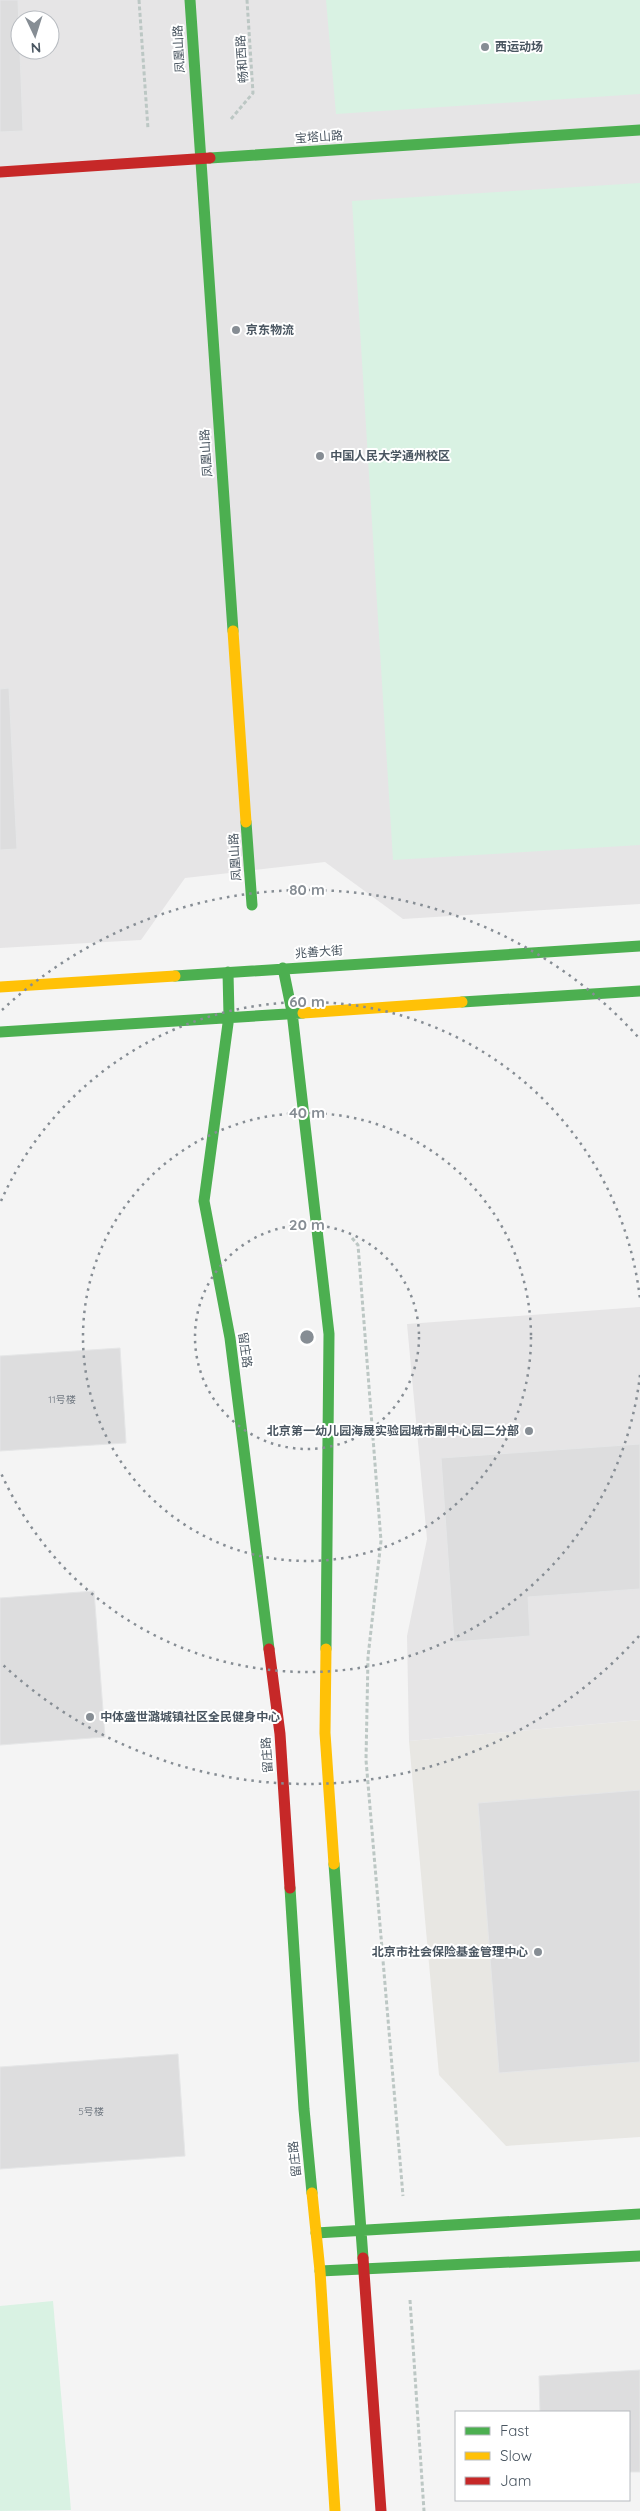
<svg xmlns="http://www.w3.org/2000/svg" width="640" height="2511" viewBox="0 0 640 2511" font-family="Quicksand,'Noto Sans SC',sans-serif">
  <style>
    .commercial { fill: #e8e7e3 }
    .education { fill: #e6e5e6; fill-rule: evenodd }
    .green { fill: #d9f2e3 }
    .building { fill: #ddddde; stroke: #e5e6e7 }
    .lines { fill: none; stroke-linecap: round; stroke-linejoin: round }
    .path { stroke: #bcc7c4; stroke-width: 3; stroke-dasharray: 4 2.5; stroke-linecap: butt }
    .fast { stroke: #4caf50; stroke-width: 11 }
    .slow { stroke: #ffc107; stroke-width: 11 }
    .jam { stroke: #c62828; stroke-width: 11 }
    .ring { fill: none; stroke: #868d94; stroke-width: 2.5; stroke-dasharray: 2.5 5 }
    .poi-dot { fill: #868d94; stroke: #fff; stroke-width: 2 }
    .labels { text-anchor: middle; stroke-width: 4; stroke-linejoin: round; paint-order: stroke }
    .number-label { font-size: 10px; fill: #707881 }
    .poi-label { font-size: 12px; font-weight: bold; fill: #4a5661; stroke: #fff; text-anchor: start }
    .street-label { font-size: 12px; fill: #4a5661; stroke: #fff }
    .centre { fill: #868d94; stroke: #fff; stroke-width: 2.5 }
    .ring-label { font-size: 15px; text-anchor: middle; font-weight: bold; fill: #868d94; stroke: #fff; stroke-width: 4; stroke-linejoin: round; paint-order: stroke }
  </style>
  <rect width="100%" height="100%" fill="#f4f4f4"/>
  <path class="commercial" d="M640,1720v417l-134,9 -67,-71 -30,-334z"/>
  <path class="education" d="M0,0h640v904l-237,15 -78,-57 -140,16 -44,62 -141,8zM20,20h30v30h-30z
    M640,1307v413l-231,21 -2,-105 20,-97 -20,-215z"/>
  <path class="green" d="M326,0h314v94l-304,20z
    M640,183v662l-247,15 -41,-659z
    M53,2301l18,209 -71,1v-205z"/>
  <path class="building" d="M0,0h18l5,131 -23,1z
    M9,688l8,161 -17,1v-161z
    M120,1348l6,95 -126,8v-95z
    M640,1444v145l-112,8 2,39 -76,6 -13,-184z
    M94,1591l11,146 -105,8v-147z
    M640,1790v272l-141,11 -21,-270z
    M178,2054l7,102 -185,13v-102z
    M640,2370v102h-11v-60h-89l-1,-36z"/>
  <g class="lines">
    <path class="path" d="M139,0l9,129
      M231,119l22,-26 -6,-93
      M352,1238l6,7 23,296 -13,116 -2,103 37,436
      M410,2300l14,211"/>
    <path class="fast" d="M190,0l43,631
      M210,158l430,-28
      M246,822l6,83
      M283,968l9,44 37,322 -3,315
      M228,972l1,44 -25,185 26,137 39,311
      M175,976l465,-30
      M462,1002l178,-11
      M0,1032l303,-19
      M334,1864l29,394
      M290,1888l14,221 8,84
      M316,2233l324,-19
      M320,2271l320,-15"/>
    <path class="slow" d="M233,631l13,191
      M0,987l175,-11
      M303,1013l159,-11
      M326,1649l-1,84 9,131
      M312,2193l8,78 15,240"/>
    <path class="jam" d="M0,172l210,-14
      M269,1649l11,85 10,154
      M363,2258l18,253"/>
  </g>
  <g class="ring">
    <circle cx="307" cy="1337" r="112"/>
    <circle cx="307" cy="1337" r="224"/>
    <path d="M640 1375A335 335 0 0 1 1 1473M1 1201A335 335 0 0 1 640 1299"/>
    <path d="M639 1636A447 447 0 0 1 2 1664M2 1010A447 447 0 0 1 639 1038"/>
  </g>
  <g class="poi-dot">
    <circle cx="485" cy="47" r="5"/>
    <circle cx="236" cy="330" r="5"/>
    <circle cx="320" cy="456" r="5"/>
    <circle cx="529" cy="1431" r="5"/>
    <circle cx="90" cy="1717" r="5"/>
    <circle cx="538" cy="1952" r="5"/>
  </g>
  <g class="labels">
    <g class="number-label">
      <text x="62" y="1403">11号楼</text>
      <text x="91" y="2115">5号楼</text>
    </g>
    <g class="poi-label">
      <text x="495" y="51">西运动场</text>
      <text x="246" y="334">京东物流</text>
      <text x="330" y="460">中国人民大学通州校区</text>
      <text x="519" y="1435" text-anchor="end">北京第一幼儿园海晟实验园城市副中心园二分部</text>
      <text x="100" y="1721">中体盛世潞城镇社区全民健身中心</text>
      <text x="528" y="1956" text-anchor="end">北京市社会保险基金管理中心</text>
    </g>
    <g class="street-label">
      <text transform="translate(179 49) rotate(-93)" y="4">凤凰山路</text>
      <text transform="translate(242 59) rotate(-94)" y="4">畅和西路</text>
      <text transform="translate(319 137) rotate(-4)" y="4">宝塔山路</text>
      <text transform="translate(206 453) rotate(-94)" y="4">凤凰山路</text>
      <text transform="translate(235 857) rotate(-94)" y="4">凤凰山路</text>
      <text transform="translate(319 952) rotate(-4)" y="4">兆善大街</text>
      <text transform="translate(245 1350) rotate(82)" y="4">留庄路</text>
      <text transform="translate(267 1755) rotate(-94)" y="4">留庄路</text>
      <text transform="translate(295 2159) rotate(-96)" y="4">留庄路</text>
    </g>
  </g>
  <circle cx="307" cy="1337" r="8" class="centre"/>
  <g class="ring-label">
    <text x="307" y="895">80 m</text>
    <text x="307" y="1007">60 m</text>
    <text x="307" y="1118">40 m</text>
    <text x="307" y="1230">20 m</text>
  </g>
  <rect x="455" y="2411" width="175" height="90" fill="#ffffff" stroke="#b7bbc0"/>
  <rect x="465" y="2427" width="25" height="8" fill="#4caf50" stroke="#b7bbc0"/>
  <text x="500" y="2436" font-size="15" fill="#4a5661">Fast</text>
  <rect x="465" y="2452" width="25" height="8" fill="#ffc107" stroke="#b7bbc0"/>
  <text x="500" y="2461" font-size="15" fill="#4a5661">Slow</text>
  <rect x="465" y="2477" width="25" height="8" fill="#c62828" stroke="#b7bbc0"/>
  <text x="500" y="2486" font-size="15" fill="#4a5661">Jam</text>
  <g transform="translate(35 35) rotate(176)"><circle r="24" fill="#ffffff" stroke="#b7bbc0"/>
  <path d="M0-4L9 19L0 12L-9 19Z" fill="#868d94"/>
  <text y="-8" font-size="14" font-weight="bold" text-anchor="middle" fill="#4a5661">N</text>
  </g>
</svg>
